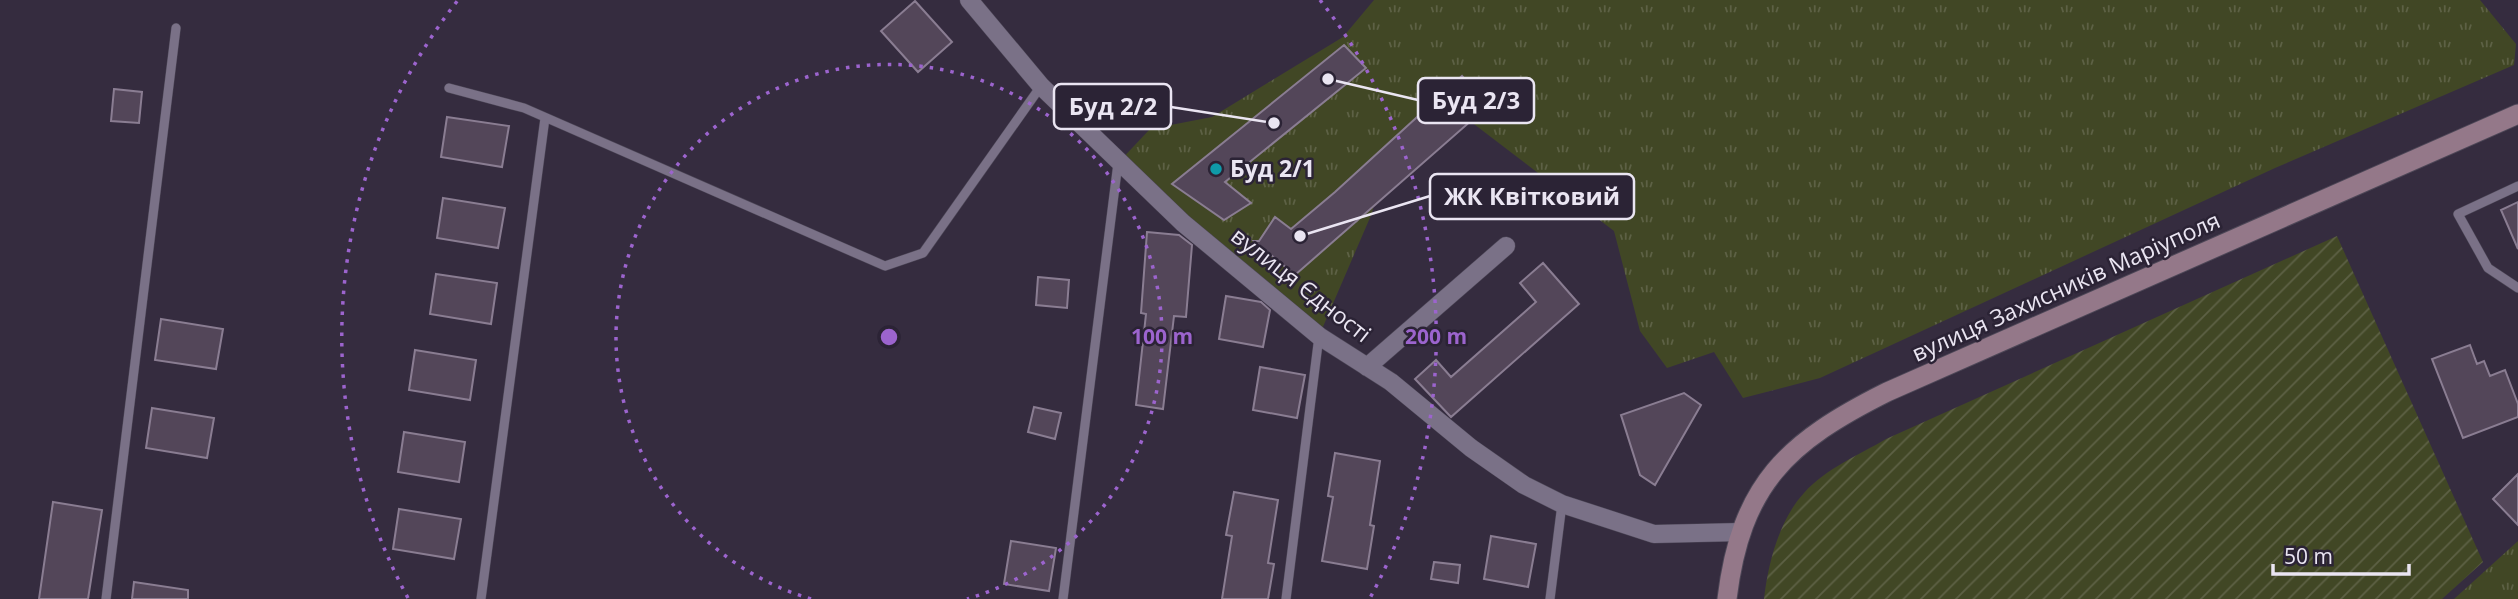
<svg xmlns="http://www.w3.org/2000/svg" width="2518" height="599" viewBox="0 0 2518 599" font-family="'Open Sans',sans-serif">
  <style>
    .grass { fill: url(#grass-tufts) }
    .garden { fill: url(#garden-furrows) }
    .building { fill: #534659; stroke: #8a7d92; stroke-width: 2 }
    .lines { fill: none; stroke-linecap: round; stroke-linejoin: round }
    .service-casing { stroke: #4d4757; stroke-width: 10 }
    .minor-casing { stroke: #4d4757; stroke-width: 19 }
    .secondary-casing { stroke: #4d4757; stroke-width: 21 }
    .service { stroke: #7a7187; stroke-width: 9 }
    .minor { stroke: #7a7187; stroke-width: 18 }
    .secondary { stroke: #947889; stroke-width: 19 }
    .ring { fill: none; stroke: #9c64ce; stroke-width: 3.5; stroke-dasharray: 3.5 7 }
    .culture-dot { fill: #0f9aa8; stroke: #2b2335; stroke-width: 2.5 }
    .labels { text-anchor: middle; stroke-width: 5; stroke-linejoin: round; paint-order: stroke }
    .poi-label { font-size: 23px; font-weight: bold; fill: #eae5f2; stroke: #2b2335; text-anchor: start }
    .street-label { font-size: 23px; fill: #eae5f2; stroke: #2b2335 }
    .centre { fill: #9c64ce; stroke: #2b2335; stroke-width: 3.5 }
    .ring-label { font-size: 21px; text-anchor: middle; font-weight: bold; fill: #9c64ce; stroke: #2b2335; stroke-width: 5; stroke-linejoin: round; paint-order: stroke }
    .leader { fill: none; stroke: #eae5f2; stroke-width: 2.5 }
    .callout-dot { fill: #eae5f2; stroke: #2b2335; stroke-width: 2.5 }
    .callout { fill: #2b2335; stroke: #eae5f2; stroke-width: 2.5 }
    .callout-label { font-size: 24px; text-anchor: middle; font-weight: bold; fill: #eae5f2 }
  </style>
  <defs>
    <pattern id="grass-tufts" width="24" height="20" patternUnits="userSpaceOnUse" patternTransform="scale(1.75)"><rect width="24" height="20" fill="#414725"/><path d="M3 7l-1-3M5 7V3M7 7l1-3M15 17l-1-3M17 17v-4M19 17l1-3" fill="none" stroke="#5d6145"/></pattern>
    <pattern id="garden-furrows" width="10" height="10" patternUnits="userSpaceOnUse" patternTransform="scale(1.75)"><rect width="10" height="10" fill="#414725"/><path d="M-1 1l2-2M0 10L10 0M9 11l2-2" fill="none" stroke="#5d6145"/></pattern>
  </defs>
  <rect width="100%" height="100%" fill="#352c3f"/>
  <path class="grass" d="M1374,0h1106l36,44 -2,21 -239,103 -455,210 -77,20 -29,-46 -47,16 -27,-37 -26,-100 -169,-129 -57,46 -16,65 -53,123 -201,-173 32,-34 62,-12 131,-80z
    M2518,541v58h-64z"/>
  <path class="garden" d="M2337,236l146,326 -41,37h-678c4,-35 15,-79 40,-106 21,-24 55,-38 82,-54z"/>
  <path class="building" d="M915,1l37,41 -34,30 -37,-41z
    M1344,45l22,23 -141,114 26,21 -27,17 -52,-36z
    M1462,76l26,30 -193,169 -41,-34h5l16,-24 16,12 44,-37z
    M114,89l28,3 -3,31 -28,-2z
    M447,117l62,9 -7,41 -61,-10z
    M443,198l62,10 -7,40 -61,-10z
    M2518,202v47l-17,-39z
    M1147,232l32,3 13,10 -6,72 -12,-1 -11,93 -27,-4 10,-91 -5,-1z
    M1543,263l36,41 -128,113 -36,-38 21,-19 15,17 85,-75 -16,-19z
    M436,274l61,9 -6,41 -61,-10z
    M1038,277l31,3 -2,28 -31,-3z
    M1226,296l35,6 9,8 -7,37 -44,-8z
    M161,319l62,10 -7,40 -61,-9z
    M2470,345l7,19 7,-3 6,15 15,-6 13,34v13l-55,21 -31,-79z
    M415,350l61,10 -6,40 -61,-10z
    M1260,367l45,8 -8,43 -44,-8z
    M1684,393l17,12 -46,80 -15,-10 -19,-60z
    M1034,407l27,6 -6,26 -27,-7z
    M152,408l62,10 -7,40 -61,-10z
    M404,432l61,10 -6,40 -61,-10z
    M1335,453l45,8 -10,64 4,1 -7,43 -45,-8 11,-64 -5,-1z
    M2518,474v51l-25,-26z
    M1234,492l44,8 -10,63 6,1 -6,35h-46l10,-63 -6,-1z
    M53,502l49,8 -14,89h-49z
    M399,509l62,10 -7,40 -61,-10z
    M1491,536l45,8 -8,43 -44,-8z
    M1011,541l45,7 -7,43 -45,-7z
    M1434,562l26,3 -2,18 -27,-4z
    M134,582l54,8v9h-56z"/>
  <g class="lines">
    <g class="service-casing">
      <path id="service" d="M449,88l75,20 361,158 38,-13 118,-167
        M2518,186l-60,28 30,54 30,20
        M106,599l70,-571
        M481,599l64,-481
        M1063,599l55,-436
        M1286,599l33,-263
        M1550,599l12,-95"/>
    </g>
    <g class="minor-casing">
      <path id="minor" d="M969,0l72,86 142,137 136,113 72,46 80,66 53,37 38,19 92,30 87,-2
        M1367,367l139,-121"/>
    </g>
    <g class="secondary-casing">
      <path id="secondary" d="M1727,599c14,-115 60,-157 160,-207l631,-278"/>
    </g>
    <use href="#service" class="service"/>
    <use href="#minor" class="minor"/>
    <use href="#secondary" class="secondary"/>
  </g>
  <g class="ring">
    <path d="M811 599A273 273 0 1 1 967 599"/>
    <path d="M408 598A547 547 0 0 1 458 0M1320 0A547 547 0 0 1 1370 598"/>
  </g>
  <circle class="culture-dot" cx="1216" cy="169" r="7"/>
  <g class="labels">
    <g class="poi-label">
      <text x="1230" y="177">Буд 2/1</text>
    </g>
    <g class="street-label">
      <text transform="translate(1301 285) rotate(38)" y="8">вулиця Єдності</text>
      <text transform="translate(2066 287) rotate(-24)" y="8">вулиця Захисників Маріуполя</text>
    </g>
  </g>
  <circle cx="889" cy="337" r="10" class="centre"/>
  <g class="ring-label">
    <text x="1162" y="344">100 m</text>
    <text x="1436" y="344">200 m</text>
  </g>
  <path class="leader" d="M1328 79L1418 100M1274 123L1171 107M1300 236L1430 196"/>
  <g class="callout-dot">
    <circle cx="1328" cy="79" r="7"/>
    <circle cx="1274" cy="123" r="7"/>
    <circle cx="1300" cy="236" r="7"/>
  </g>
  <g class="callout">
    <rect x="1418" y="78" width="116" height="45" rx="7"/>
    <rect x="1054" y="84" width="117" height="45" rx="7"/>
    <rect x="1430" y="174" width="204" height="45" rx="7"/>
  </g>
  <g class="callout-label">
    <text x="1476" y="109">Буд 2/3</text>
    <text x="1113" y="115">Буд 2/2</text>
    <text x="1532" y="205">ЖК Квітковий</text>
  </g>
  <path d="M2273 564v10h136v-10" fill="none" stroke="#eae5f2" stroke-width="3.5"/>
  <text x="2284" y="564" font-size="21" fill="#eae5f2" stroke="#2b2335" stroke-width="5" paint-order="stroke">50 m</text>
</svg>
